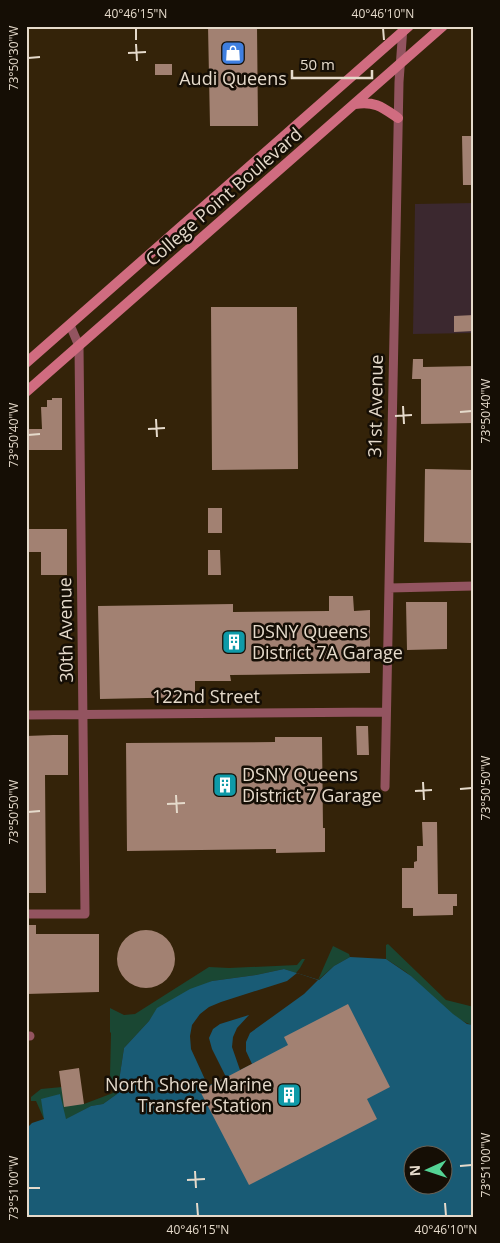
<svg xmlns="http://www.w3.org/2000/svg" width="500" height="1243" viewBox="0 0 500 1243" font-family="'Open Sans',sans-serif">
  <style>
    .industrial { fill: #3b282f }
    .green { fill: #1a4733 }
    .water { fill: #195b75; fill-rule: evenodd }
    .pier { fill: #342309 }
    .building { fill: #a28172 }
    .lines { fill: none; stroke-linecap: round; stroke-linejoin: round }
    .street { stroke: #935460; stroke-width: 9 }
    .secondary { stroke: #d06c80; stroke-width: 10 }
    .ticks { fill: none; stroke: #e5dacb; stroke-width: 2 }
    .labels { text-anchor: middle; stroke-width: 5; stroke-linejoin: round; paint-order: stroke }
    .poi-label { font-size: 18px; fill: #e5dacb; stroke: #150e05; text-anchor: start }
    .street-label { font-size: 18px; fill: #e5dacb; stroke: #150e05 }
    .neatline { fill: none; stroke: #e5dacb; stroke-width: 2 }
    .ticks-label { font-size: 12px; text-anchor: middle; fill: #e5dacb }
  </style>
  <rect width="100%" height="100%" fill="#342309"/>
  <path class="industrial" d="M474,203v130l-61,1 2,-130z"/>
  <path class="green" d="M388,944l58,56 28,7v18c-19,-2 -48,-35 -62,-48 -8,-7 -17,-12 -26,-18v-14z
    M333,946l16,8 1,3 -16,9 -16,14z
    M302,959h3l-5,9 -4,5 -12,-4 -28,6 -44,6 -54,27 -9,13 -25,27 -7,46 -14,10 -12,2 -26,14 -6,-26 -15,25 -8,-18h-5v-4l10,-8 21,-2 22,17 29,-11 -3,-18 1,-42 -1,-1v-24l14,7 11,-1 74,-47 20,1 68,-3z"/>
  <path class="water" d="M350,957l36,2 25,17 42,38 14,10 7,1v192h-448v-88l6,-6 12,-4 -3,-20 19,-5 6,25 25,-13 12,-2 14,-10 7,-46 25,-27 8,-13 33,-19 22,-8 44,-6 28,-6 35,11 15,-14zM412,1156h30v30h-30z"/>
  <path class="pier" d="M297,973l21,7 -14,14 -54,39 -4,9v9l6,13 -12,6 -8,-23 1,-10 4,-9 12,-13 -29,9 -7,5 -4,9 3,11 14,28 -18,9 -17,-37 -1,-13 2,-11 8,-11 9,-7 12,-5 66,-21z"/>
  <path class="building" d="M208,26h49l1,100h-48z
    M155,64h17v11h-17z
    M462,136h12v49h-11z
    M211,307h86l1,162 -86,1z
    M474,315v16l-20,1v-16z
    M413,359h10v8l51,-1v57l-53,1v-45h-9z
    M52,398h10v52h-36v-21h16l-1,-22h6v-7h5z
    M425,469l48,1 -2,73 -47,-1z
    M208,508h14v25h-14z
    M26,529h41v46h-26v-23h-15z
    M208,550h12l1,25h-13z
    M329,596h24l1,15 16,-1v63l-140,2 1,6h-36v16l-95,2 -2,-93 135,-2v8l96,-1z
    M406,602h41v47l-40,1z
    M356,726h12l1,29h-12z
    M53,735h15v40h-23l1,118h-20v-157z
    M275,737h47l1,91h2v24l-49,1v-4l-149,2 -1,-108 149,-1z
    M422,822h15l1,72h19v12h-4v9l-40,1v-8h-11v-40h12v-6l3,-1v-15h6z
    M26,925h10v9h63v58l-73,2z
    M117 959a29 29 0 1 1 58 0a29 29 0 1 1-58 0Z
    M348,1004l42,83 -23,12 10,20 -128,66 -49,-94 88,-46 -4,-8z
    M79,1068l5,36 -20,3 -5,-36z"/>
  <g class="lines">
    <path class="street" d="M389,588l85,-2
      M26,715l360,-3
      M385,787l14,-705 4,-55
      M26,914h59l-6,-568 -9,-21
      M26,1036h4"/>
    <path class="secondary" d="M355,104c20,-3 27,3 43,14
      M26,363l383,-337
      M26,392l417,-366"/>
  </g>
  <path class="ticks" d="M136,28v12M383,28l1,12M136,44l1,17M128,53l18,-1M28,58l12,-1M403,406l1,18M460,412l12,-1M395,416l17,-1M156,419l1,18M148,429l17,-1M28,435l12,-1M423,782l1,18M460,789l12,-1M415,791l17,-1M176,795l1,18M167,804l18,-1M28,812l12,-1M460,1166l12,-1M195,1171l1,17M187,1180l18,-1M28,1188h12M197,1203l1,13M445,1203l1,13"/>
  <defs>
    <g id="shop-square" transform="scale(1.25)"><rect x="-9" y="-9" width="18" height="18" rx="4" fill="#3f7fe0" stroke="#150e05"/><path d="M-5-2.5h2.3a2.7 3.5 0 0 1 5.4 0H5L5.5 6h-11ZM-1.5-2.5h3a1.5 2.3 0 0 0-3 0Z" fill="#fff"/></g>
    <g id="building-square" transform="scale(1.25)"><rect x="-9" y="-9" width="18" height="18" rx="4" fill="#0f9aa8" stroke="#150e05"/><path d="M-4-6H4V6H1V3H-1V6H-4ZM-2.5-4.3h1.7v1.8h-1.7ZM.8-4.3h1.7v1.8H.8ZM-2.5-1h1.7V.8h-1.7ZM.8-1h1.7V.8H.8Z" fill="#fff"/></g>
  </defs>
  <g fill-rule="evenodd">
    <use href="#shop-square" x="233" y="53"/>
    <use href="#building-square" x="234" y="642"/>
    <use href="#building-square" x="225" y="785"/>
    <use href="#building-square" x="289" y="1095"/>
  </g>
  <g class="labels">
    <g class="poi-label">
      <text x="233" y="85" text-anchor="middle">Audi Queens</text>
      <text x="252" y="638">DSNY Queens<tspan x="252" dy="21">District 7A Garage</tspan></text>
      <text x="242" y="781">DSNY Queens<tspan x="242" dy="21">District 7 Garage</tspan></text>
      <text x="272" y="1091" text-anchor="end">North Shore Marine<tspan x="272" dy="21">Transfer Station</tspan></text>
    </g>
    <g class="street-label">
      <text transform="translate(224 197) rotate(-41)" y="6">College Point Boulevard</text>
      <text transform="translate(376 406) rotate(-89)" y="6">31st Avenue</text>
      <text transform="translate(66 630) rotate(-91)" y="6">30th Avenue</text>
      <text x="206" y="703">122nd Street</text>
    </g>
  </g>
  <rect width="500" height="1243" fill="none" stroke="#150e05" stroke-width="55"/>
  <g transform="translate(428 1170) rotate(267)"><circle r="24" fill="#150e05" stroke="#686054"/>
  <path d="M0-4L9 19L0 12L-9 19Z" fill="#54d395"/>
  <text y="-8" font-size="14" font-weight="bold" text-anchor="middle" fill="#e5dacb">N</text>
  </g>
  <path d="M292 70v8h80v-8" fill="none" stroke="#e5dacb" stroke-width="2.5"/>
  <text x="300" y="70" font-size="15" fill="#e5dacb" stroke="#150e05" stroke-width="4" paint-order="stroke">50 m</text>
  <rect x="28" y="28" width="444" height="1188" class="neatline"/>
  <g class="ticks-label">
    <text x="136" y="18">40°46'15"N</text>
    <text x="383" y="18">40°46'10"N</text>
    <text transform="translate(14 58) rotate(-90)" y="4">73°50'30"W</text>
    <text transform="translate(486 411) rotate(-90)" y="4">73°50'40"W</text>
    <text transform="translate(14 435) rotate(-90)" y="4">73°50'40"W</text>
    <text transform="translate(486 788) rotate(-90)" y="4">73°50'50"W</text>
    <text transform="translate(14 812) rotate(-90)" y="4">73°50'50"W</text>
    <text transform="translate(486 1165) rotate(-90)" y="4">73°51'00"W</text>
    <text transform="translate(14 1188) rotate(-90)" y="4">73°51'00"W</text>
    <text x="198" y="1234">40°46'15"N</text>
    <text x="446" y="1234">40°46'10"N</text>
  </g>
</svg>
